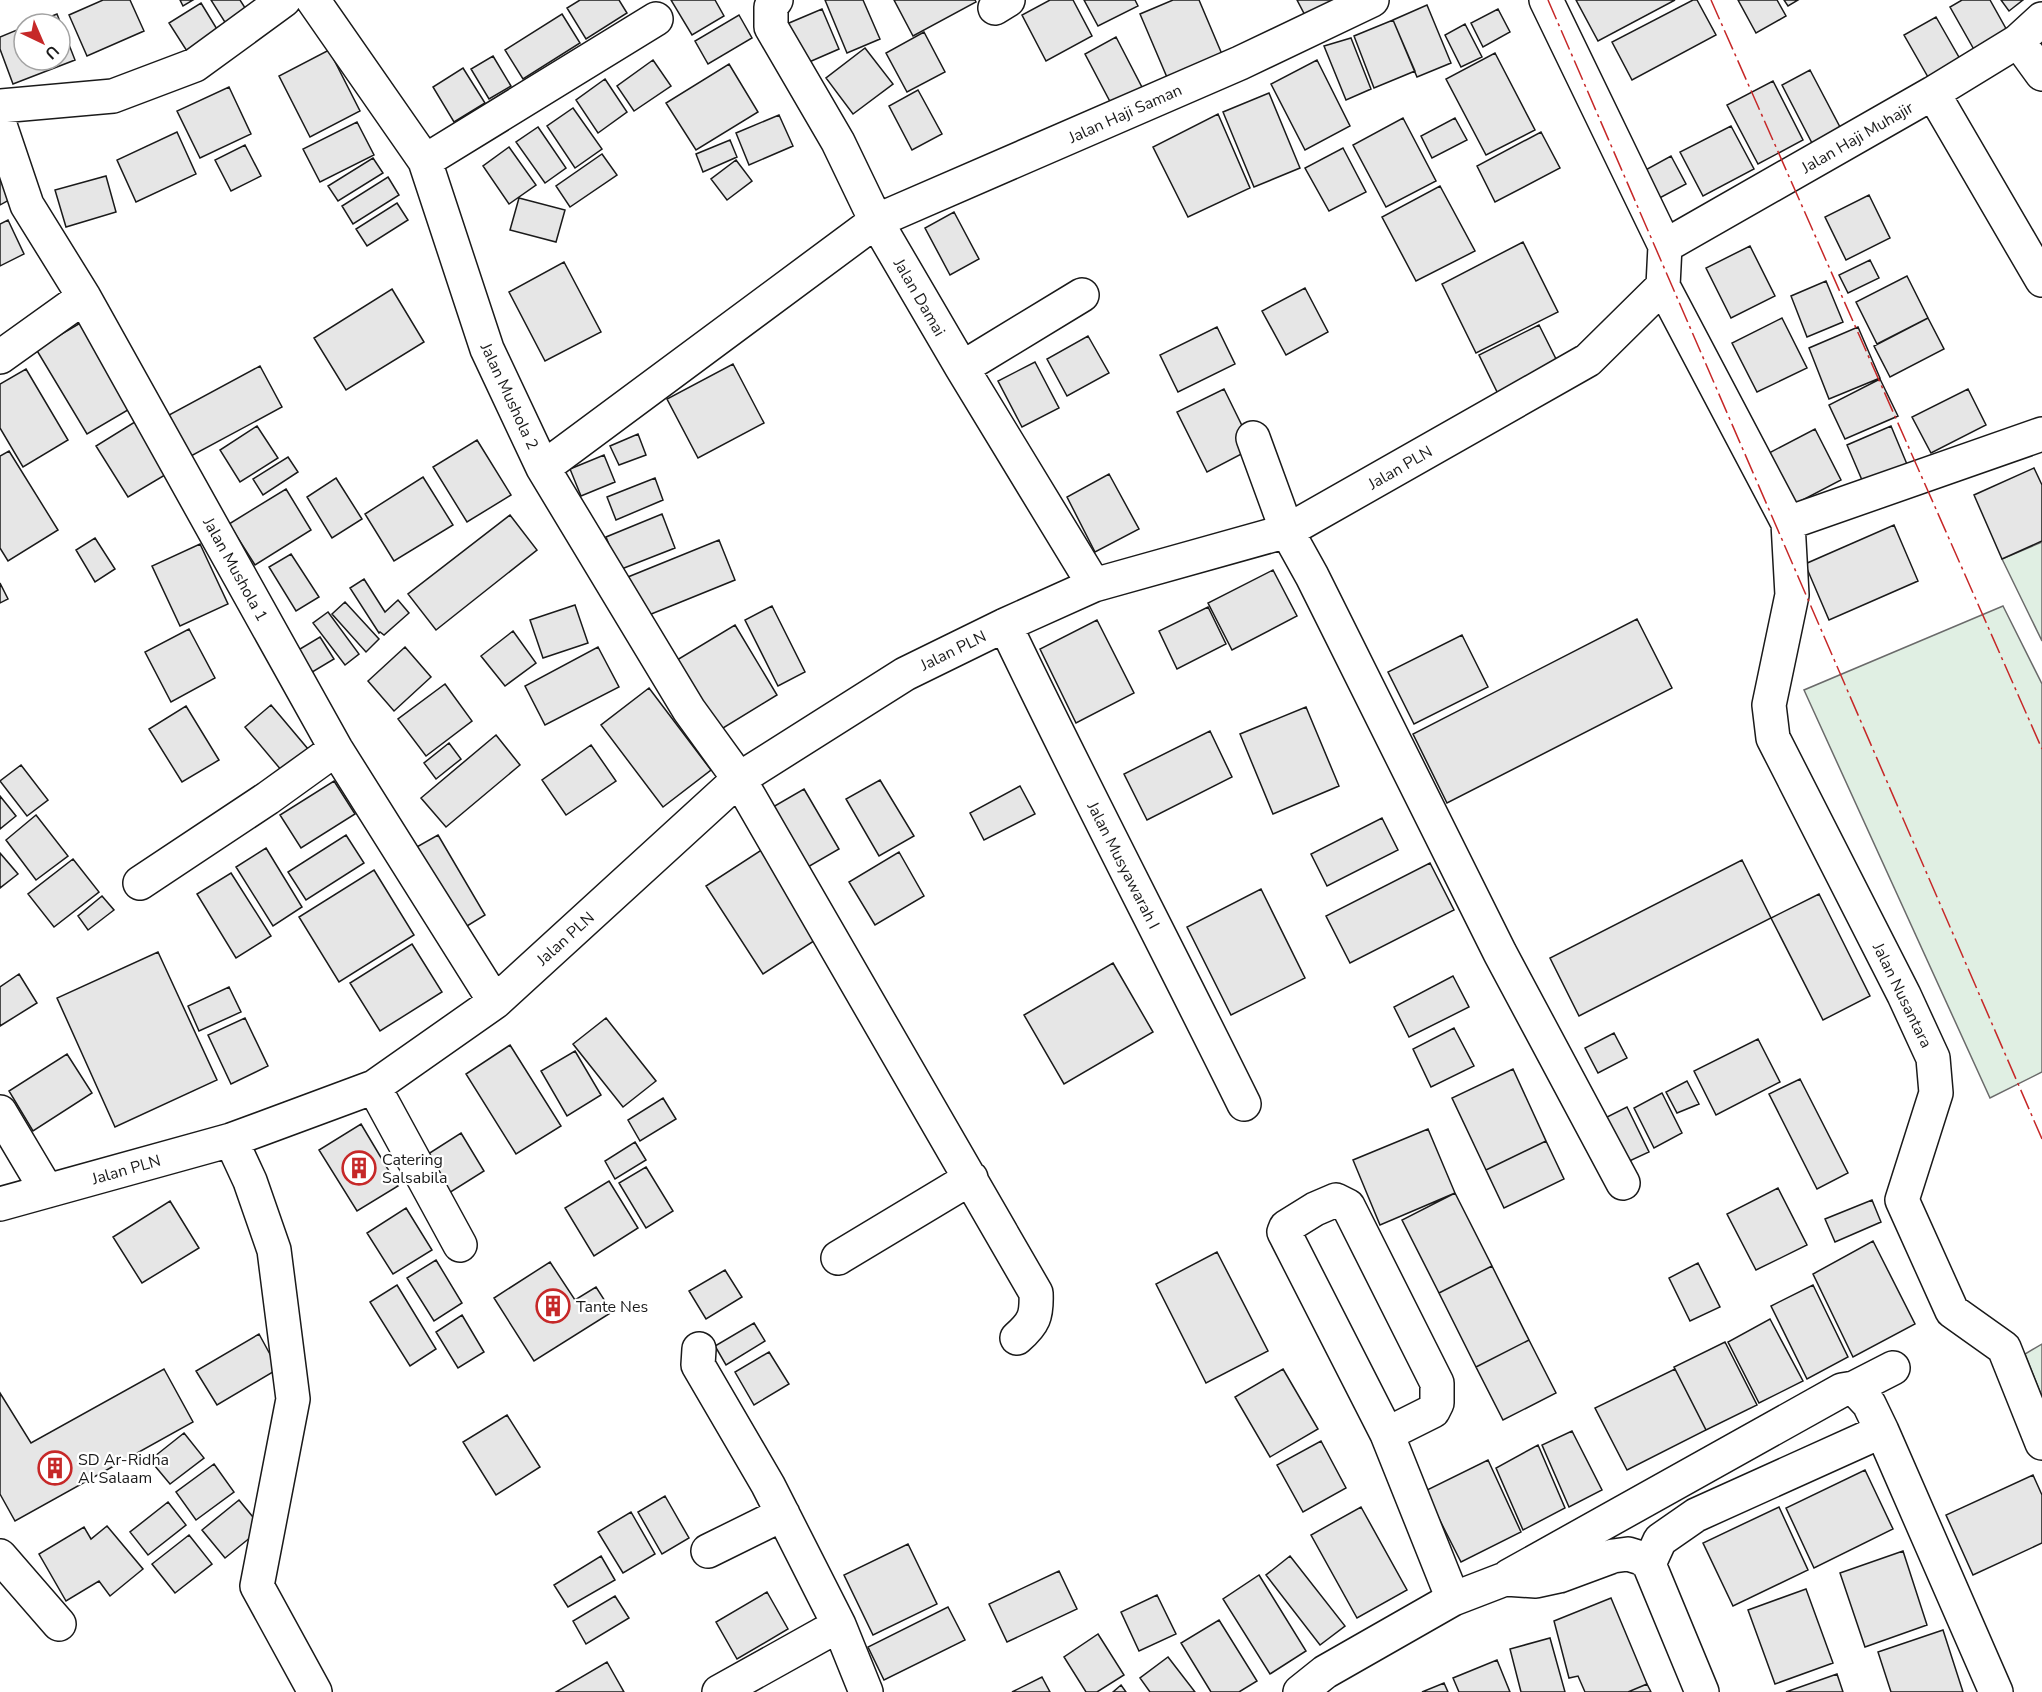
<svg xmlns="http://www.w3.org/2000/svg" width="2042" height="1692" viewBox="0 0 2042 1692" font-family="'Nunito Sans',sans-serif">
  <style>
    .green { fill: #e0efe3; stroke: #6a6a6a; stroke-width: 1.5 }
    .building { fill: #e6e6e6; stroke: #1a1a1a; stroke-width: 1.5 }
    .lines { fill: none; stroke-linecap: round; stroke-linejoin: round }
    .minor-casing { stroke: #1a1a1a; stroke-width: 36 }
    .minor { stroke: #fff; stroke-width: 33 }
    .power { stroke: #c62828; stroke-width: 1.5; stroke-dasharray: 21 4.5 3 4.5; stroke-linecap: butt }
    .labels { text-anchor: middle; stroke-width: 4.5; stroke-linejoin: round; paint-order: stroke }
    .street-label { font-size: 16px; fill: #1a1a1a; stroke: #fff }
    .poi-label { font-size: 16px; fill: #1a1a1a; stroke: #fff; text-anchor: start }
  </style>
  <rect width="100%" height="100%" fill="#fff"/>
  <path class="green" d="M2042,542v99l-40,-82z
    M2003,606l39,78v388l-52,26 -186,-408z
    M2042,1344v53l-17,-43z"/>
  <path class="building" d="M103,0h27l14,31 -57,25 -18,-41z
    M180,0h13l-10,6z
    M211,0h29l9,14 -21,13z
    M580,0h39l8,13 -41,26 -19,-31z
    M671,0h44l9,16 -32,19z
    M825,0h38l17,39 -33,14z
    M894,0h81l1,2 -63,34z
    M1050,0h23l19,36 -46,25 -24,-46z
    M1084,0h51l3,6 -40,20z
    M1173,0h26l28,66 -55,23 -32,-75z
    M1297,0h36l3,6 -28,15z
    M1576,0h99l-77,41z
    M1693,0h4l19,35 -84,45 -20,-38z
    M1738,0h39l9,16 -30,17z
    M1784,0h14l-10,6z
    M1962,0h28l19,34 -33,19 -26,-46z
    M2001,0h22l-14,11z
    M201,3l22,36 -31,20 -23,-36z
    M1427,5l24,58 -34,14 -24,-57z
    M822,9l17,40 -39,17 -18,-40z
    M1498,9l12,23 -27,15 -12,-24z
    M57,14l18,46 -62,24 -13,-35v-12l24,-10v33h36v-36h-28z
    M562,14l18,29 -57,36 -18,-29z
    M739,15l13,23 -44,26 -13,-23z
    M1936,17l24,42 -32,18 -24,-42z
    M1393,20l22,51 -41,17 -20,-52z
    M1465,24l17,33 -21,10 -16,-32z
    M924,32l21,40 -38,20 -21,-39z
    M1116,37l30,58 -31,16 -30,-57z
    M1351,38l20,51 -25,11 -22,-54z
    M865,48l28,36 -40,30 -27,-36z
    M329,50l31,61 -50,26 -31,-61z
    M1495,53l40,77 -49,25 -40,-76z
    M493,56l18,30 -22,13 -18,-30z
    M653,60l18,26 -37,25 -17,-25z
    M1317,60l33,66 -45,24 -34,-66z
    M729,64l29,48 -62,38 -30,-47z
    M463,68l22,35 -31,19 -21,-35z
    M1810,70l31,59 -28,16 -31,-60z
    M605,79l22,33 -29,21 -22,-33z
    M1773,81l30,59 -45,24 -31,-59z
    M229,87l22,47 -51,24 -23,-47z
    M918,90l24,44 -30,16 -23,-44z
    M1269,93l31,75 -46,19 -31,-75z
    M573,108l29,41 -27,19 -28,-42z
    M1218,114l32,74 -62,29 -35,-70z
    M779,115l14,31 -44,19 -13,-32z
    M1403,118l33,63 -50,26 -33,-62z
    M1455,118l12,22 -35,18 -11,-22z
    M357,122l17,33 -54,27 -17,-33z
    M1731,126l23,43 -51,27 -23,-44z
    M538,127l28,41 -21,15 -29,-41z
    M177,132l19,42 -60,28 -19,-42z
    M1541,132l19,36 -65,34 -18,-36z
    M730,140l7,17 -34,15 -7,-18z
    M245,145l16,31 -30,15 -16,-31z
    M509,147l27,38 -27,19 -26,-38z
    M1343,148l23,44 -37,19 -24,-43z
    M602,154l15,21 -47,32 -14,-21z
    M1671,156l15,28 -32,17 -14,-28z
    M373,158l10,15 -45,28 -10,-15z
    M736,160l16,21 -25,19 -16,-21z
    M106,176l10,36 -50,15 -11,-37z
    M388,177l11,18 -46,29 -11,-18z
    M0,179l11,20 -11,6z
    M1440,186l35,65 -59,30 -34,-64z
    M1869,195l21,43 -44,22 -21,-43z
    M519,198l46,12 -9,32 -46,-12z
    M397,203l11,17 -41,26 -11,-17z
    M954,212l25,47 -29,16 -25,-47z
    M8,220l16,34 -24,12v-42z
    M1523,242l35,70 -82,41 -34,-69z
    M1750,246l25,50 -44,22 -25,-50z
    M1870,260l9,18 -31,15 -9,-18z
    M564,262l37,70 -56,29 -36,-69z
    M1907,276l21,42 -51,26 -21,-42z
    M1826,281l17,41 -36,15 -16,-41z
    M1305,288l23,44 -42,23 -24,-44z
    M392,289l32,53 -78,48 -32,-52z
    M1782,318l25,50 -50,24 -25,-49z
    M1928,318l16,31 -54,28 -16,-31z
    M82,322l51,85 -46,27 -51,-85z
    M1539,325l23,46 -60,31 -23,-47z
    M1217,327l18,37 -57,28 -18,-37z
    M1858,327l22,51 -51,21 -20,-51z
    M1088,336l21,37 -42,23 -20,-37z
    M1035,362l24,46 -37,19 -24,-46z
    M733,364l31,59 -66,35 -31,-59z
    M260,366l22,41 -91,49 -22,-41z
    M26,369l42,71 -45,27 -23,-39v-44z
    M1880,379l18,37 -53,23 -16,-34z
    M1224,389l29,59 -46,24 -30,-60z
    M1968,389l18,36 -55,28 -19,-36z
    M138,420l32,52 -42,25 -32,-51z
    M257,426l21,32 -38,24 -20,-32z
    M1891,426l18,43 -44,18 -18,-42z
    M1815,429l26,51 -46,24 -26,-51z
    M638,434l8,21 -27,10 -9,-19z
    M477,440l34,55 -44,27 -34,-55z
    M9,451l49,79 -50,31 -8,-13v-92z
    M604,455l11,27 -34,14 -11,-27z
    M288,457l10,15 -35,23 -10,-16z
    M2034,468l8,17v56l-40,18 -28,-64z
    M1109,474l30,55 -44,23 -28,-55z
    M423,477l30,48 -59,36 -29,-47z
    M336,478l26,41 -30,19 -25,-41z
    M655,478l8,22 -47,20 -9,-23z
    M286,489l25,41 -56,35 -26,-41z
    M662,514l13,34 -56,22 -13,-33z
    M510,515l27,35 -101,80 -28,-36z
    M1894,525l24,56 -89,39 -24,-56z
    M95,538l20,31 -20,13 -19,-32z
    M719,540l16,40 -96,39 -16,-40z
    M200,544l28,60 -48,22 -28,-60z
    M291,554l28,43 -23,14 -27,-44z
    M1273,570l24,46 -65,34 -24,-47z
    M364,579l21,33 13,-12 11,13 -25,22 -4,-3 -1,1 -29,-45z
    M0,583l8,16 -8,4z
    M345,602l34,37 -13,13 -34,-38z
    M575,605l13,38 -45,15 -13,-38z
    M772,606l33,66 -27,14 -33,-66z
    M1208,607l18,37 -49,25 -18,-38z
    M328,612l31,42 -14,11 -32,-42z
    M1637,619l35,69 -225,115 -34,-69z
    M1097,620l37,73 -58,30 -36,-74z
    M735,625l42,70 -62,38 -43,-70z
    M189,629l26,49 -44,24 -26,-50z
    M513,631l23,32 -31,23 -24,-30z
    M1462,635l26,52 -74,37 -26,-52z
    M320,637l14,22 -25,15 -14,-22z
    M405,647l26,30 -37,34 -26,-30z
    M598,647l21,40 -74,38 -20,-39z
    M445,684l27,37 -46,35 -28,-37z
    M649,688l62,82 -48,37 -62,-82z
    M271,705l37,44 -26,22 -37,-44z
    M186,706l33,54 -37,22 -33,-53z
    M1306,707l33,79 -66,28 -33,-80z
    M1210,731l22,46 -85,43 -23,-46z
    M496,735l24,30 -74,62 -25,-29z
    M449,743l12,16 -25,20 -12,-16z
    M591,745l25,36 -50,34 -24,-35z
    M21,765l27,35 -21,16 -27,-35z
    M880,780l34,56 -35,20 -33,-57z
    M334,781l21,33 -54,34 -21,-33z
    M1020,786l15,28 -51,26 -14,-27z
    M804,789l35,60 -38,22 -35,-60z
    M0,796l16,20 -16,13z
    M36,815l32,41 -32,24 -30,-40z
    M1382,818l16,32 -71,36 -16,-32z
    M346,835l18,28 -58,37 -18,-28z
    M438,835l47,80 -31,19 -48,-81z
    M266,848l36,59 -29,19 -37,-59z
    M763,849l57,88 -57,37 -57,-88z
    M899,852l25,44 -49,29 -26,-43z
    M0,853l18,21 -18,14z
    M73,859l26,33 -45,35 -26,-33z
    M1742,860l29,58 -192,98 -29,-58z
    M1430,863l24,47 -104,53 -24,-47z
    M374,870l40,65 -75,47 -40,-65z
    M231,873l40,63 -35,22 -39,-64z
    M1261,889l44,89 -74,37 -44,-88z
    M1819,894l51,102 -47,24 -52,-102z
    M102,896l12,14 -26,20 -10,-14z
    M412,944l30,48 -62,39 -30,-48z
    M158,952l59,128 -102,47 -58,-129z
    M1113,963l40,69 -89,52 -40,-69z
    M19,974l18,29 -37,23v-39z
    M1453,976l16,31 -60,30 -15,-30z
    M229,987l12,25 -42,19 -11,-25z
    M245,1018l23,48 -37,18 -23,-49z
    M606,1018l50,63 -33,26 -50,-63z
    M1454,1028l20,38 -43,21 -18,-38z
    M1614,1033l13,25 -29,15 -13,-25z
    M1758,1039l22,43 -64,33 -22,-44z
    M510,1045l51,81 -45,28 -50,-80z
    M575,1051l26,44 -34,21 -26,-45z
    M67,1054l25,39 -59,38 -24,-40z
    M1513,1069l33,72 -60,29 -34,-72z
    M1800,1079l48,94 -31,16 -48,-95z
    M1687,1081l12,23 -22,9 -11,-21z
    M1662,1093l20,40 -28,15 -20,-40z
    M663,1098l13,21 -36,22 -12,-21z
    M1627,1107l22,45 -26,12 -22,-44z
    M361,1124l37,62 -41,25 -38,-61z
    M1428,1129l27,64 -75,32 -27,-65z
    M461,1133l23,38 -35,22 -24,-37z
    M1546,1141l18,38 -60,29 -18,-38z
    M635,1142l11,18 -31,19 -10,-18z
    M646,1167l27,44 -27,17 -27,-45z
    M609,1181l29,47 -44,28 -29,-48z
    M1778,1188l29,57 -51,25 -29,-56z
    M1455,1193l37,73 -53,27 -37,-73z
    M1872,1200l9,22 -46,20 -10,-23z
    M170,1201l29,47 -57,35 -29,-46z
    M406,1208l26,42 -39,24 -26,-41z
    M1873,1241l42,83 -62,33 -40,-83z
    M1217,1252l51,99 -62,32 -50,-99z
    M436,1260l26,43 -28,18 -27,-43z
    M550,1262l25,38 21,-13 16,25 -78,49 -40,-63z
    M1698,1263l22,44 -30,14 -21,-43z
    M1492,1266l37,74 -53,27 -37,-74z
    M725,1270l17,27 -36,22 -17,-28z
    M397,1285l39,64 -26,17 -40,-64z
    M1813,1285l35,72 -41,22 -36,-73z
    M462,1315l22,37 -26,16 -22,-36z
    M1770,1319l33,62 -44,22 -31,-61z
    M754,1323l11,18 -39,24 -11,-19z
    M259,1334l19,35 -61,36 -21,-34z
    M1529,1340l27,53 -53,27 -27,-53z
    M1725,1342l32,63 -51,25 -32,-63z
    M769,1352l20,32 -35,21 -19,-33z
    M164,1369l29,53 -178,99 -15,-27v-101l31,50z
    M1283,1369l35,60 -48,28 -35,-60z
    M1675,1369l31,61 -79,40 -32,-62z
    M507,1415l33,52 -44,28 -33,-53z
    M1572,1431l30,59 -33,17 -27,-62z
    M184,1433l20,25 -34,26 -20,-24z
    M1321,1441l25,47 -43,24 -26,-47z
    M1538,1445l27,63 -42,22 -27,-62z
    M1488,1460l33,72 -60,30 -36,-71z
    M214,1464l20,28 -38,28 -20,-28z
    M1865,1470l28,59 -79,39 -28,-60z
    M2033,1475l9,20v48l-69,32 -27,-60z
    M665,1496l24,42 -27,16 -24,-42z
    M239,1500l23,28 -37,30 -23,-28z
    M168,1502l18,23 -38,30 -18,-23z
    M1361,1507l46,83 -50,28 -46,-83z
    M1779,1507l29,63 -75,36 -30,-63z
    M631,1512l24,42 -32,19 -25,-41z
    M107,1526l36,43 -33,27 -11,-15 -33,20 -27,-47 45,-27 7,12z
    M189,1535l23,29 -37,29 -23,-29z
    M908,1544l29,60 -64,31 -29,-60z
    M1903,1551l24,74 -62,22 -25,-74z
    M601,1556l14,24 -47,27 -14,-22z
    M1290,1556l55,70 -25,19 -54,-70z
    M1059,1571l18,38 -70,33 -18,-38z
    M1259,1575l47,76 -36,23 -47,-75z
    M1806,1589l27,74 -58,21 -27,-74z
    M767,1592l21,37 -51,30 -21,-37z
    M1157,1595l19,39 -37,17 -18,-39z
    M615,1596l14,22 -43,26 -13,-23z
    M1611,1598l36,86 -19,8h-43l-7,-16 -9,2 -15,-57z
    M948,1607l17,33 -81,40 -16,-33z
    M1219,1620l38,61 -18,11h-28l-30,-49z
    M1943,1630l20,62h-72l-13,-40z
    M1098,1634l26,41 -27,17h-11l-22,-35z
    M1550,1638l15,54h-44l-11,-43z
    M1168,1657l27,35h-45l-10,-14z
    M1497,1660l13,32h-51l-6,-14z
    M607,1662l17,30h-68z
    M1837,1674l6,18h-57z
    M1042,1677l8,15h-38z
    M1444,1683l4,9h-26z
    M1647,1684l4,8h-23z
    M1121,1685l5,7h-13z"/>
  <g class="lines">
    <g class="minor-casing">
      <path id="minor" d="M313,0l112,161 62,188 56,119 146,242 50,69 297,514c1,23 -2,30 -19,45
        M776,0l-5,7v20l67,115 38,79 86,147 132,217
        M995,8l13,-8
        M2018,41l24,33
        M1933,93l109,187
        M0,106l113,-10 82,-31 89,-65
        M0,125l27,80 57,92 252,452 159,253
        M425,161l231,-142
        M1665,246l268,-153 85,-52 24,-22
        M1663,286l125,237 254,-89
        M0,357l84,-60
        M962,368l120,-73
        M1253,438l34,93 25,45 188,377 123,230
        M543,468l333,-247 364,-158 132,-63
        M1788,523l4,72 -23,110 4,33 131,257 29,63 3,35 -34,107 50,111 52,37 38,95
        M1005,625c77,161 160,319 239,479
        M140,883l128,-85 68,-49
        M374,1087l86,158
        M0,1112l47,79
        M231,1140l19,41 24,69 19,149 -36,187 58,106
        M0,1204l231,-64 143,-53 121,-85 244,-223 166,-105 100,-49 89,-40 193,-54 301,-171 75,-74 2,-40 -119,-246
        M838,1258l133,-80
        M699,1349l-1,16 70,120 71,140 27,67
        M1854,1388l39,-20
        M1387,1434l46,-23 4,-8v-20l-89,-177 -12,-6 -21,9 -29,18 -2,5 103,202 66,165
        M708,1551l75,-37
        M0,1556l59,68
        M1649,1564l11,-24 36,-25 186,-84 114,261
        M1509,1576l333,-186 12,-2 15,16 13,27
        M719,1692l120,-67
        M1300,1692l25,-20 128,-73 52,-20 31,2 23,-5 54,-20 15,-2 13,4 8,6 53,128"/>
    </g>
    <use href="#minor" class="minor"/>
    <path class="power" d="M1548,0l494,1139
      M1711,0l331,749"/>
  </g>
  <defs>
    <g id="building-ring" transform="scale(1.725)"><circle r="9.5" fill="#fff" stroke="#c62828" stroke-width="1.5"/><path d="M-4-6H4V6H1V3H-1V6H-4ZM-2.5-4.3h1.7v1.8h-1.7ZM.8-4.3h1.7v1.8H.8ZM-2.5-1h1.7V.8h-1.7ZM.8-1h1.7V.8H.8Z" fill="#c62828"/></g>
  </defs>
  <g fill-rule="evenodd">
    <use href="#building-ring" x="359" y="1168"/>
    <use href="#building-ring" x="553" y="1306"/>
    <use href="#building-ring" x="55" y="1468"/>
  </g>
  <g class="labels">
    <g class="street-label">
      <text transform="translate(1125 113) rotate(-24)" y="6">Jalan Haji Saman</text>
      <text transform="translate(1857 137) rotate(-30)" y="6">Jalan Haji Muhajir</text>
      <text transform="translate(920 297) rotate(60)" y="6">Jalan Damai</text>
      <text transform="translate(510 396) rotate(65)" y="6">Jalan Mushola 2</text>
      <text transform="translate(1400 467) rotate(-30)" y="6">Jalan PLN</text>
      <text transform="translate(236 569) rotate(61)" y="6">Jalan Mushola 1</text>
      <text transform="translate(953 650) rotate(-26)" y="6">Jalan PLN</text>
      <text transform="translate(1124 865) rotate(63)" y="6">Jalan Musyawarah I</text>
      <text transform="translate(565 938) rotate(-42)" y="6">Jalan PLN</text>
      <text transform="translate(1903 995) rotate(64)" y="6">Jalan Nusantara</text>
      <text transform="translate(126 1169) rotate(-16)" y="6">Jalan PLN</text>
    </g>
    <g class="poi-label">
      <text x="382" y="1165">Catering<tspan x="382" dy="18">Salsabila</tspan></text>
      <text x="576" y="1312">Tante Nes</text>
      <text x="78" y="1465">SD Ar-Ridha<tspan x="78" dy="18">Al Salaam</tspan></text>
    </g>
  </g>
  <g transform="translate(42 42) rotate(136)"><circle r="28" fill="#ffffff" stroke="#a3a3a3" stroke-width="1.5"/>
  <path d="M0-4.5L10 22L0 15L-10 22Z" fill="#c62828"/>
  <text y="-9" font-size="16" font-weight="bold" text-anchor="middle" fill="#1a1a1a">U</text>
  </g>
</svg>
